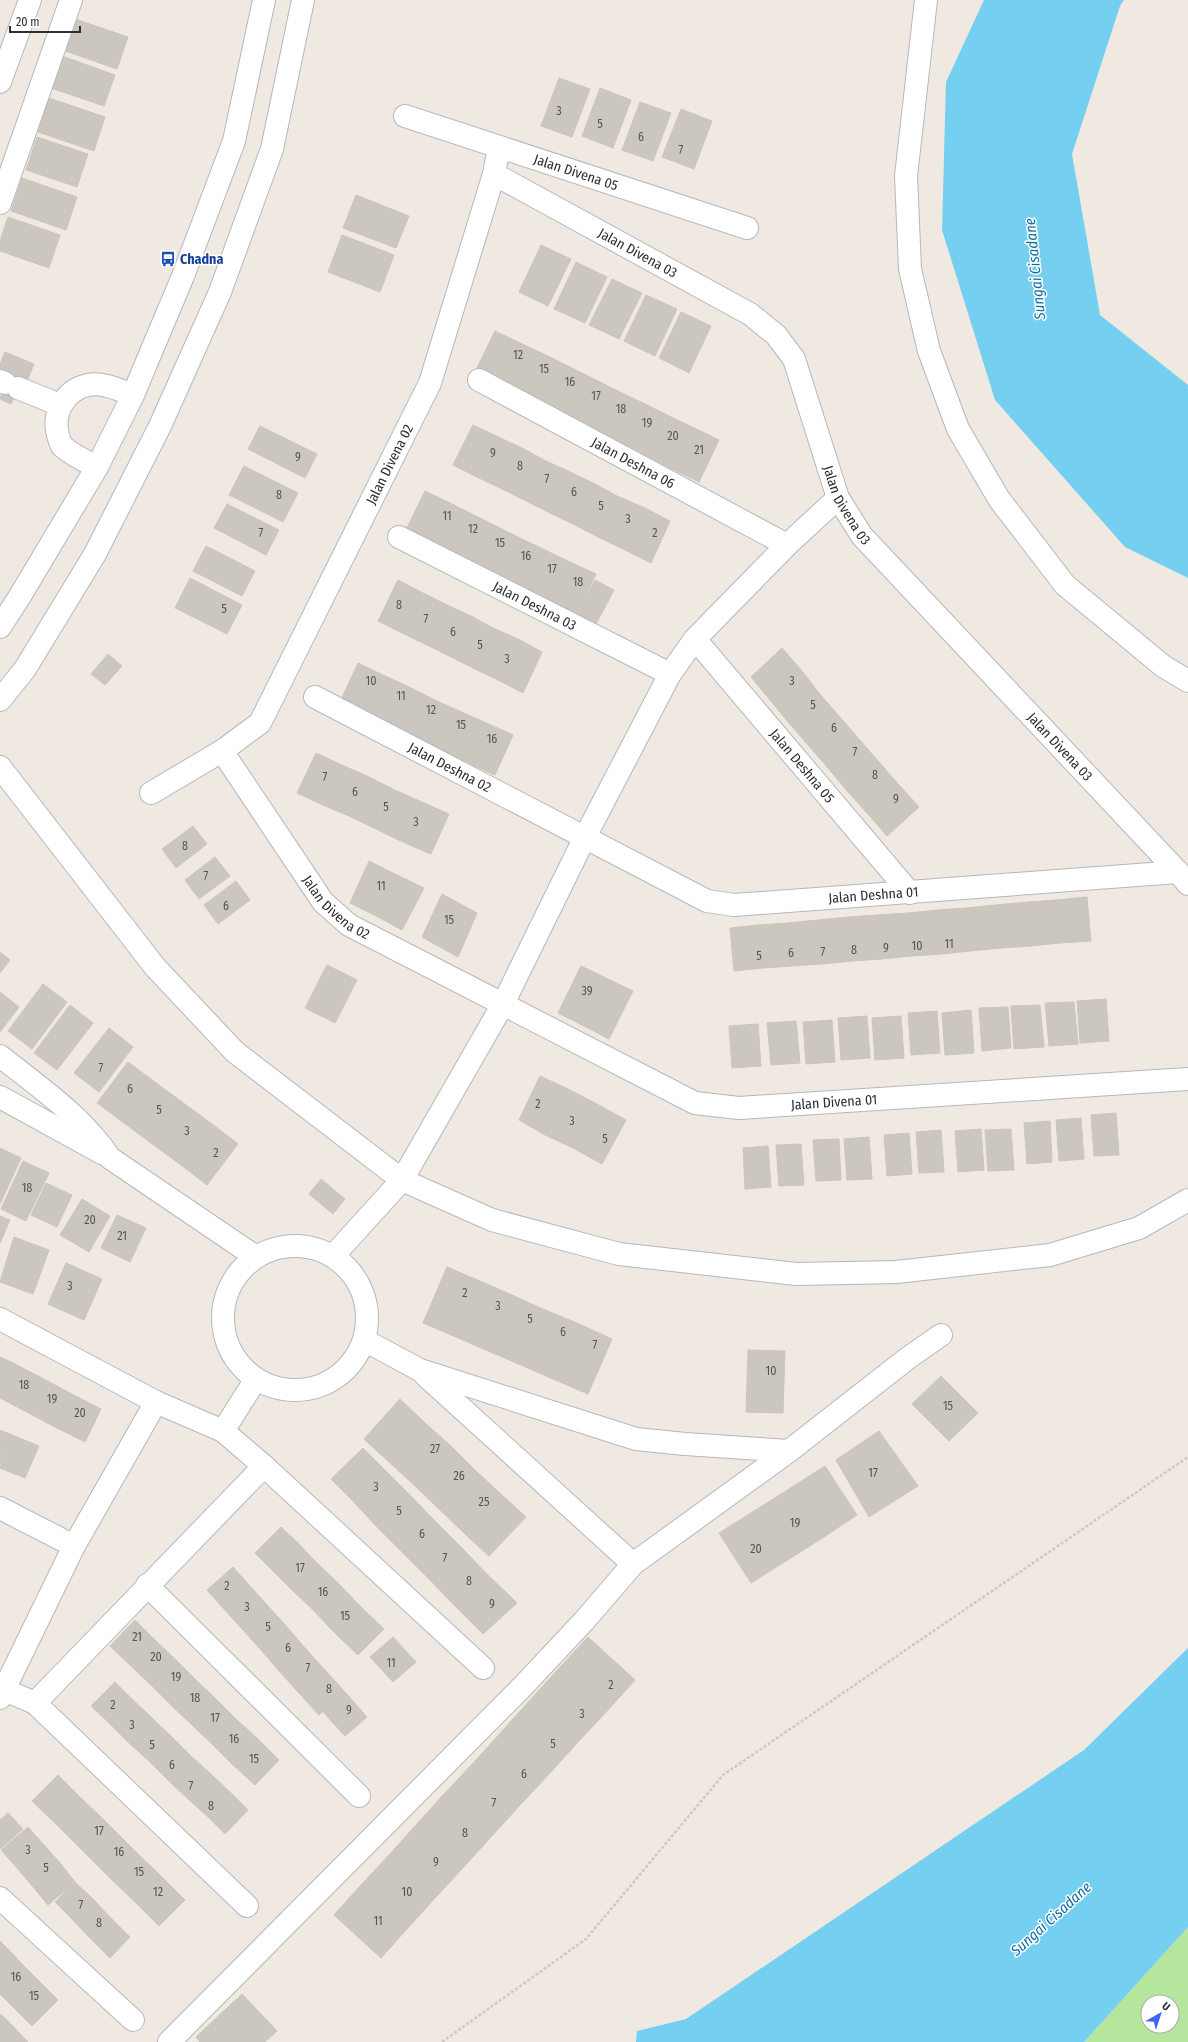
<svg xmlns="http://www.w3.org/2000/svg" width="1188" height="2042" viewBox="0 0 1188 2042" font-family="'Fira Sans Condensed',sans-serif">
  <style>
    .green { fill: #b6e59e; fill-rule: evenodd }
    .water { fill: #75cff0 }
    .building { fill: #cbc7bf; stroke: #cbc5ba }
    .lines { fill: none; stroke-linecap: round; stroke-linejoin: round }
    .minor-casing { stroke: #b4b7c1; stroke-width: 24 }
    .path { stroke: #c9c9c9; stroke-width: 2.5; stroke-dasharray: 3 2; stroke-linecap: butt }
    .minor { stroke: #fff; stroke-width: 22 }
    .labels { text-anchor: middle; stroke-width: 3; stroke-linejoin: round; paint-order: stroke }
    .number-label { font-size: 12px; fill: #555452 }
    .street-label { font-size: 14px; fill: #2e2e2e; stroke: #fff }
    .transit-label { font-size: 14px; font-weight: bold; fill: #164399; stroke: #fff; text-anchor: start }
    .water-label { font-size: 15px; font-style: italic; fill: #0d6fa3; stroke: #fff }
  </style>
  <rect width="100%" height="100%" fill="#efe9e1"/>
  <path class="green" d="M1188,1927v115h-104zM1148,2002h24v24h-24z"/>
  <path class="water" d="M984,0h140l-4,6 -48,148 28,161 88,70v193l-63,-31 -130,-147 -53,-170 4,-148z
    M1188,1648v279l-104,115h-448l1,-11 49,-12 398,-269z"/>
  <path class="building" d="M75,19l53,18 -11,32 -52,-18z
    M62,56l53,19 -11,31 -53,-18z
    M559,78l31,11 -18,48 -31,-11z
    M600,88l31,12 -18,48 -31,-12z
    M49,98l56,19 -11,34 -56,-19z
    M640,102l31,11 -18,48 -31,-11z
    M681,109l31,12 -18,48 -32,-12z
    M37,137l51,17 -11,33 -51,-17z
    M22,178l55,19 -11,33 -55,-19z
    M356,195l53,21 -13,32 -53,-20z
    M8,217l52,18 -11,33 -49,-17v-10z
    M342,235l52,20 -14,37 -52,-20z
    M541,245l30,14 -23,47 -29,-14z
    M576,262l31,15 -22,46 -31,-14z
    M612,279l30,14 -23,46 -30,-14z
    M646,295l31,14 -22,47 -31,-15z
    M681,312l30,14 -22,47 -30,-15z
    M495,331l25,12 -20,41 -25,-12z
    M520,343l28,13 -21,41 -27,-13z
    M5,352l29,12 -7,17 -5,-2 -11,25 -11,-5 9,-25 -9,-4v-6z
    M548,356l22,11 -18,41 -25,-11z
    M570,367l26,13 -20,41 -24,-13z
    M596,380l24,12 -20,41 -24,-12z
    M620,392l23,11 -19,41 -24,-11z
    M643,403l26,13 -20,41 -25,-13z
    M669,416l23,11 -20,42 -23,-12z
    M473,425l23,11 -19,41 -24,-12z
    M260,426l57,28 -12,24 -57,-29z
    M692,427l27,13 -20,42 -27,-13z
    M496,436l26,12 -20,41 -25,-12z
    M522,448l24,13 -20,40 -24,-12z
    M546,461l22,10 -18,42 -24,-12z
    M244,466l54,27 -15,29 -54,-27z
    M568,471l27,13 -20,41 -25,-12z
    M595,484l22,12 -19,41 -23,-12z
    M425,491l23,11 -19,41 -24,-11z
    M617,496l28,12 -20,42 -27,-13z
    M448,502l26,13 -20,41 -25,-13z
    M227,504l52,26 -13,25 -52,-27z
    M645,508l25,13 -19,42 -26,-13z
    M474,515l24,12 -20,41 -24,-12z
    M498,527l22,11 -18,41 -24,-11z
    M520,538l27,13 -20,41 -25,-13z
    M206,546l49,25 -13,25 -49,-25z
    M547,551l23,11 -20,42 -23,-12z
    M570,562l26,12 -20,42 -26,-12z
    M190,578l52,27 -15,29 -52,-26z
    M398,580l23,12 -19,41 -24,-12z
    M595,580l19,10 -19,36 -19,-10z
    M421,592l26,13 -20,40 -25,-12z
    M447,605l24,11 -20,41 -24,-12z
    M471,616l22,12 -18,41 -24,-12z
    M493,628l27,12 -20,41 -25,-12z
    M520,640l22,12 -19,41 -23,-12z
    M782,648l20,23 -32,29 -19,-23z
    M108,654l14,12 -17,19 -14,-11z
    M358,663l25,12 -19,41 -25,-12z
    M802,671l17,22 -31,29 -18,-22z
    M383,675l26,12 -18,40 -27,-11z
    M409,687l28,14 -19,39 -27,-13z
    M819,693l20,23 -31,29 -20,-23z
    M437,701l29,13 -18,40 -30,-14z
    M466,714l25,11 -18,40 -25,-11z
    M839,716l20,23 -31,29 -20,-23z
    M491,725l22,10 -18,40 -22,-10z
    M859,739l20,23 -31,30 -20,-24z
    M316,753l26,12 -19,40 -26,-12z
    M879,762l20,23 -31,29 -20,-22z
    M342,765l25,11 -18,40 -26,-11z
    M367,776l28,14 -19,39 -27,-13z
    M899,785l20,22 -32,29 -19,-22z
    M395,790l29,13 -17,41 -31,-15z
    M424,803l25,11 -18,40 -24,-10z
    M193,826l14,18 -31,24 -14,-19z
    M215,857l15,19 -31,23 -14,-19z
    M369,861l28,14 -21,41 -26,-13z
    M397,875l27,13 -22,42 -26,-14z
    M236,881l14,19 -32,24 -14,-19z
    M442,894l35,19 -19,44 -36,-20z
    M1087,897l4,44 -31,2 -4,-43z
    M1056,900l4,43 -29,3 -3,-44z
    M1028,902l3,44 -30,2 -5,-43z
    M996,905l5,43 -31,3 -4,-43z
    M966,908l4,43 -28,3 -4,-44z
    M938,910l4,44 -30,2 -4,-43z
    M908,913l4,43 -31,3 -4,-44z
    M877,915l4,44 -28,2 -4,-44z
    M849,917l4,44 -31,3 -4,-44z
    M818,920l4,44 -31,2 -4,-43z
    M787,923l4,43 -28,2 -4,-43z
    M759,925l4,43 -29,3 -4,-43z
    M0,952l10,8 -10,13z
    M327,965l30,15 -22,43 -30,-15z
    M581,966l29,14 -24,47 -28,-14z
    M610,980l23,11 -24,48 -23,-12z
    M43,984l24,18 -35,47 -24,-18z
    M0,992l19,15 -19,25z
    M1106,999l3,42 -29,2 -3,-42z
    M1074,1002l4,42 -29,2 -4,-43z
    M70,1005l23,18 -36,47 -23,-17z
    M1040,1005l4,42 -30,2 -3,-43z
    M1008,1007l3,41 -29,3 -3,-43z
    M971,1010l3,43 -29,2 -3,-42z
    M937,1011l3,42 -29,2 -3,-42z
    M867,1016l3,42 -29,2 -3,-42z
    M901,1016l3,42 -29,2 -3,-42z
    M832,1020l3,42 -29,2 -3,-42z
    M796,1021l4,42 -29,2 -4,-42z
    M758,1024l3,42 -29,2 -3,-42z
    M109,1028l24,19 -34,45 -25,-19z
    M128,1062l27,20 -31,41 -27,-20z
    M540,1076l28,13 -23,46 -26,-15z
    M155,1082l27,20 -31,41 -27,-20z
    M568,1089l27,14 -24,44 -26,-12z
    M182,1102l30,22 -31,41 -30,-22z
    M595,1103l31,17 -24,44 -31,-17z
    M1116,1113l3,42 -25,1 -3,-41z
    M1081,1118l3,41 -25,2 -3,-41z
    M1050,1121l2,41 -25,2 -3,-41z
    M212,1124l26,20 -31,41 -26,-20z
    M981,1129l3,41 -26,2 -3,-41z
    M1011,1129l3,41 -26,1 -3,-41z
    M941,1130l3,42 -25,1 -3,-41z
    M909,1133l3,41 -25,2 -3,-41z
    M869,1137l3,42 -25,1 -3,-41z
    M839,1139l2,41 -25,1 -3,-41z
    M801,1144l3,41 -25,1 -3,-41z
    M768,1146l3,41 -26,2 -2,-41z
    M0,1148l21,10 -21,46z
    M23,1161l26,12 -23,48 -25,-12z
    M321,1179l24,20 -12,15 -24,-20z
    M46,1183l26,12 -15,32 -26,-12z
    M82,1199l28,17 -21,36 -29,-17z
    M117,1215l29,13 -16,34 -29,-14z
    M0,1216l10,4 -10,23z
    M14,1237l35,13 -16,44 -33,-12z
    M66,1263l36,16 -18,41 -36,-16z
    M447,1267l33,14 -24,56 -33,-14z
    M480,1281l32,14 -24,56 -32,-14z
    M512,1295l33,15 -24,55 -33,-14z
    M545,1310l32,13 -24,56 -32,-14z
    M577,1323l35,16 -24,55 -35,-15z
    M748,1350l37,1 -2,62 -37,-1z
    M0,1357l11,5 -11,22z
    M11,1362l27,14 -17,33 -21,-11v-14z
    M38,1376l32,17 -17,33 -32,-17z
    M941,1376l37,37 -29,28 -37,-37z
    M70,1393l31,16 -16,33 -32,-16z
    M400,1399l25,24 -36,39 -25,-23z
    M425,1423l27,24 -37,39 -26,-24z
    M0,1430l12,5 -12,29z
    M879,1431l39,55 -49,31 -33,-57z
    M12,1435l27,11 -14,32 -25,-10z
    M452,1447l24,24 -36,39 -25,-24z
    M363,1448l21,21 -32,31 -21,-21z
    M825,1466l32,49 -36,24 -32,-50z
    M384,1469l24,24 -33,32 -23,-25z
    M476,1471l26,24 -37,39 -25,-24z
    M789,1489l32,50 -35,22 -32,-50z
    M408,1493l26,27 -32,32 -27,-27z
    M502,1495l24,22 -37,39 -24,-22z
    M754,1511l32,50 -35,22 -32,-50z
    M434,1520l25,25 -32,32 -25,-25z
    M281,1527l17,16 -26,27 -17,-17z
    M298,1543l17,18 -26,26 -17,-17z
    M459,1545l27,28 -32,32 -27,-28z
    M315,1561l24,23 -26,26 -24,-23z
    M233,1567l17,19 -26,23 -17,-19z
    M486,1573l31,30 -34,31 -29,-29z
    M339,1584l23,24 -26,26 -23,-24z
    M250,1586l18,20 -26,23 -18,-20z
    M268,1606l19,21 -26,23 -19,-21z
    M362,1608l22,21 -26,26 -22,-21z
    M135,1620l21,21 -25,25 -21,-20z
    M287,1627l18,21 -26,23 -18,-21z
    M393,1637l23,25 -23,20 -23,-25z
    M588,1637l47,43 -26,29 -47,-44z
    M156,1641l21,20 -25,25 -21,-20z
    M305,1648l20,22 -26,23 -20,-22z
    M177,1661l21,21 -25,25 -21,-21z
    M562,1665l47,44 -30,32 -47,-43z
    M325,1670l20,22 -26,23 -20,-22z
    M115,1682l17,17 -23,24 -18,-17z
    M198,1682l18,17 -24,26 -19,-18z
    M345,1692l22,25 -22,19 -22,-24z
    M532,1698l47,43 -28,31 -47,-43z
    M132,1699l21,20 -24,24 -20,-20z
    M216,1699l21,21 -24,25 -21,-20z
    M153,1719l20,19 -23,24 -21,-19z
    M237,1720l21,19 -25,26 -20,-20z
    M504,1729l47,43 -29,31 -47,-42z
    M173,1738l20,20 -23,24 -20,-20z
    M258,1739l21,21 -24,25 -22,-20z
    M193,1758l19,17 -24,24 -18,-17z
    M475,1761l47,42 -31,34 -47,-43z
    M58,1775l23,23 -25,26 -24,-23z
    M212,1775l18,17 -23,24 -19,-17z
    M230,1792l18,18 -23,24 -18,-18z
    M444,1794l47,43 -29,32 -47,-43z
    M81,1798l21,20 -26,26 -20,-20z
    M8,1813l15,16 -23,20v-29z
    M102,1818l17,17 -26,26 -17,-17z
    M415,1826l47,43 -26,28 -47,-42z
    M28,1827l16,18 -27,23 -16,-18z
    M119,1835l19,19 -26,26 -19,-19z
    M44,1845l17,19 -27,24 -17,-20z
    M138,1854l23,22 -26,26 -23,-22z
    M389,1855l47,42 -29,32 -47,-43z
    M61,1864l14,18 -27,23 -14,-17z
    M161,1876l24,24 -26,26 -24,-24z
    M75,1882l17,16 -21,20 -16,-16z
    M360,1886l47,43 -26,29 -47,-43z
    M92,1898l17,18 -21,20 -17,-18z
    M109,1916l21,21 -20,21 -22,-22z
    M0,1941l7,7 -7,7z
    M7,1948l17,18 -24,24v-35z
    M24,1966l16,16 -26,26 -14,-14v-4z
    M40,1982l18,18 -26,26 -18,-18z
    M242,1994l35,37 -12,11h-65l-4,-5z
    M0,2014l6,5 -6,6z
    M6,2019l22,23h-28v-17z"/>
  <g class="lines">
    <g class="minor-casing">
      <g id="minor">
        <path d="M926,0l-20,176 4,93 19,82 29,78 41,70 66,86 98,81 25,15"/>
        <path d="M0,82l30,-82"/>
        <path id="s1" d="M405,116l342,112"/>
        <path id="s2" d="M494,174l256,140 26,21 18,24 44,139 24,38 316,336 10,12"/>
        <path d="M0,203l71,-203"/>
        <path id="s3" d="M479,380l308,165"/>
        <path d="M0,381l5,2"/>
        <path d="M18,388l42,17"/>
        <path d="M97,467c-12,-6 -25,-12 -35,-21 -2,-3 -3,-8 -4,-11 -6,-22 7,-45 30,-50 15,-3 31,5 45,10"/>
        <path id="s4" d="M399,537l271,137"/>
        <path d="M0,627l20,-31 77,-129 36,-72 50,-119 51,-135 30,-141"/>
        <path id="s5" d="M695,639l215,254"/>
        <path id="s6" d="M315,697l392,204 27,4 444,-33"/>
        <path d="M0,700l25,-31 70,-115 65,-128 60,-134 52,-143 31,-149"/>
        <path id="s7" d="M222,751l101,151 26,23 346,178 44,5 449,-29"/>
        <path d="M0,767l155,200 80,85 167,128 90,40 127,34 177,20 100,-2 154,-17 89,-27 49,-28"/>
        <path id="s8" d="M151,793l71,-42 38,-28 170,-340 64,-209 5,-27"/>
        <path d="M0,1056c39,31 82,60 110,102l146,99"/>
        <path d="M0,1097l102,56"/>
        <circle cx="295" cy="1318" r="72"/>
        <path d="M333,1256l69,-76 101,-176 82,-167 85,-163 25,-35 92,-94 51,-47"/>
        <path d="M0,1319l156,83 67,29 41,35 219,202"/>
        <path d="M364,1340l56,30 216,69 49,5 104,7"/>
        <path d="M425,1375l208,189"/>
        <path d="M223,1431l33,-52"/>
        <path d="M0,1508l74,38"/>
        <path d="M147,1585l212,211"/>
        <path d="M0,1688l35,15 229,-237"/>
        <path d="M0,1698l74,-152 82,-144"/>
        <path d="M35,1703l212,203"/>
        <path d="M0,1898l133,122"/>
        <path d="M169,2042l354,-356 61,-65 49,-57 156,-113 119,-93 33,-23"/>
      </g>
    </g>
    <path class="path" d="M442,2042l144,-103 137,-164 465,-318"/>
    <use href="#minor" class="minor"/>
  </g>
  <defs>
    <g id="bus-bare" transform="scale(1.2)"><path d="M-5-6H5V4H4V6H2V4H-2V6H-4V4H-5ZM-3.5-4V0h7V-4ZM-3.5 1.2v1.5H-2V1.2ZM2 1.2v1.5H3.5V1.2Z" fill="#1a4fb4" stroke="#fff" stroke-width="2.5" paint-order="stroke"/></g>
  </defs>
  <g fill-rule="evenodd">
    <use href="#bus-bare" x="168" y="259"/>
  </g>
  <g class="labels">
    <g class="number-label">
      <text x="559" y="115">3</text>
      <text x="600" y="128">5</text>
      <text x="641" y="141">6</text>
      <text x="681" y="154">7</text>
      <text x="518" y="359">12</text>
      <text x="544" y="373">15</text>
      <text x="570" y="386">16</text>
      <text x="596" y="400">17</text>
      <text x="621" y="413">18</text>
      <text x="647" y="427">19</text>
      <text x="673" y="440">20</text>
      <text x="699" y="454">21</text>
      <text x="493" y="457">9</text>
      <text x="298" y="461">9</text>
      <text x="520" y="470">8</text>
      <text x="547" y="483">7</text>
      <text x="574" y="496">6</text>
      <text x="279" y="499">8</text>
      <text x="601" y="510">5</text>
      <text x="447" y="520">11</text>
      <text x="628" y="523">3</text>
      <text x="473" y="533">12</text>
      <text x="261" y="537">7</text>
      <text x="655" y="537">2</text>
      <text x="500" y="547">15</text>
      <text x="526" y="560">16</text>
      <text x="552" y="573">17</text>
      <text x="578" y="586">18</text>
      <text x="399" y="609">8</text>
      <text x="224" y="613">5</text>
      <text x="426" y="623">7</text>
      <text x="453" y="636">6</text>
      <text x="480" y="649">5</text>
      <text x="507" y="663">3</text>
      <text x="371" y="685">10</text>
      <text x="792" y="685">3</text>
      <text x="401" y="700">11</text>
      <text x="813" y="709">5</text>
      <text x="431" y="714">12</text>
      <text x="461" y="729">15</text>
      <text x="834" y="732">6</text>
      <text x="492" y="743">16</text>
      <text x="855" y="756">7</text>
      <text x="875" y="779">8</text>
      <text x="325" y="781">7</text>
      <text x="355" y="796">6</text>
      <text x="896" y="803">9</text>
      <text x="386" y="811">5</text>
      <text x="416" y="826">3</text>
      <text x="185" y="850">8</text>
      <text x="206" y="880">7</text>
      <text x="381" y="890">11</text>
      <text x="226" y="910">6</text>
      <text x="449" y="924">15</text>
      <text x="949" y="948">11</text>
      <text x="917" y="950">10</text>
      <text x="886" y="952">9</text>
      <text x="854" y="954">8</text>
      <text x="823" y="956">7</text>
      <text x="791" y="957">6</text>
      <text x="759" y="960">5</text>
      <text x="587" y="995">39</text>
      <text x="101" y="1072">7</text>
      <text x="130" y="1093">6</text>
      <text x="538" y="1108">2</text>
      <text x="159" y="1114">5</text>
      <text x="572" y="1125">3</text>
      <text x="187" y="1135">3</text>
      <text x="605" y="1143">5</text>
      <text x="216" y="1157">2</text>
      <text x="27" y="1192">18</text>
      <text x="90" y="1224">20</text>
      <text x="122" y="1240">21</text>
      <text x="70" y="1290">3</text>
      <text x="465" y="1297">2</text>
      <text x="498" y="1310">3</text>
      <text x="530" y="1323">5</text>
      <text x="563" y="1336">6</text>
      <text x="595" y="1349">7</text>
      <text x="771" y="1375">10</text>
      <text x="24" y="1389">18</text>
      <text x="52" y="1403">19</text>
      <text x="948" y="1410">15</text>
      <text x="80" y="1417">20</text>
      <text x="435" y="1453">27</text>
      <text x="873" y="1477">17</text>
      <text x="459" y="1480">26</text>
      <text x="376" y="1491">3</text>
      <text x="484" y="1506">25</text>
      <text x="399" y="1515">5</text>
      <text x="795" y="1527">19</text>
      <text x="422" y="1538">6</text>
      <text x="756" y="1553">20</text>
      <text x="445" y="1562">7</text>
      <text x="300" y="1572">17</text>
      <text x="469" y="1585">8</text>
      <text x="227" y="1590">2</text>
      <text x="323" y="1596">16</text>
      <text x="492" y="1608">9</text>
      <text x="247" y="1611">3</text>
      <text x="345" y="1620">15</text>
      <text x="268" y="1631">5</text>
      <text x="137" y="1641">21</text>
      <text x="288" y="1652">6</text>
      <text x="156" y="1661">20</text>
      <text x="391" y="1667">11</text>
      <text x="308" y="1672">7</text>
      <text x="176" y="1681">19</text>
      <text x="611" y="1689">2</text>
      <text x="329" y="1693">8</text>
      <text x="195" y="1702">18</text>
      <text x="113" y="1709">2</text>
      <text x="349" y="1714">9</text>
      <text x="582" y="1718">3</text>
      <text x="215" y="1722">17</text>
      <text x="132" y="1729">3</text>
      <text x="234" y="1743">16</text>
      <text x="553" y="1748">5</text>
      <text x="152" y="1749">5</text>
      <text x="254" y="1763">15</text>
      <text x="172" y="1769">6</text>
      <text x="524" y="1778">6</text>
      <text x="191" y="1790">7</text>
      <text x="494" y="1807">7</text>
      <text x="211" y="1810">8</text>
      <text x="99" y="1835">17</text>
      <text x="465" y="1837">8</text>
      <text x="28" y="1854">3</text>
      <text x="119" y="1856">16</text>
      <text x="436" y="1866">9</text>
      <text x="46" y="1872">5</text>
      <text x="139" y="1876">15</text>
      <text x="158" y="1896">12</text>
      <text x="407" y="1896">10</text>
      <text x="81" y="1909">7</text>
      <text x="378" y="1925">11</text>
      <text x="99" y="1927">8</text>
      <text x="16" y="1981">16</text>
      <text x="34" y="2000">15</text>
    </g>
    <g class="street-label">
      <text dy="5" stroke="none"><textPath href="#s1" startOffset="180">Jalan Divena 05</textPath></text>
      <text dy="5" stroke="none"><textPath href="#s2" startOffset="164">Jalan Divena 03</textPath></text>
      <text dy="5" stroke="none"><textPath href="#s3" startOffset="175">Jalan Deshna 06</textPath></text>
      <text dy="5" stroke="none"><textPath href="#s8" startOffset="419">Jalan Divena 02</textPath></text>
      <text dy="5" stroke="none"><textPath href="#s2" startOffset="511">Jalan Divena 03</textPath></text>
      <text dy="5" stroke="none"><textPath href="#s4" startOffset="152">Jalan Deshna 03</textPath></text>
      <text dy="5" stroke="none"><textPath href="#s2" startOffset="835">Jalan Divena 03</textPath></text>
      <text dy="5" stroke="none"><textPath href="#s5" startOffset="166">Jalan Deshna 05</textPath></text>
      <text dy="5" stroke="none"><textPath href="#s6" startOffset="152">Jalan Deshna 02</textPath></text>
      <text dy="5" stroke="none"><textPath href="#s6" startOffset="609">Jalan Deshna 01</textPath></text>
      <text dy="5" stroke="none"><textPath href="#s7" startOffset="195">Jalan Divena 02</textPath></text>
      <text dy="5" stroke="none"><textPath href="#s7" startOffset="745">Jalan Divena 01</textPath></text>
    </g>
    <g class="transit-label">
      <text x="180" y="264">Chadna</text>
    </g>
    <g class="water-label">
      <text transform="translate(1035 269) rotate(-96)" y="5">Sungai Cisadane</text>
      <text transform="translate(1051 1919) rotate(-42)" y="5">Sungai Cisadane</text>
    </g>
  </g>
  <g transform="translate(1160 2014) rotate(39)"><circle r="19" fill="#ffffff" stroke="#ababab"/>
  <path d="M0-3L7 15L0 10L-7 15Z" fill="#4264fb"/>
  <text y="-6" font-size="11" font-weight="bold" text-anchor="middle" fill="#2e2e2e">U</text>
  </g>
  <path d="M10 26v6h70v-6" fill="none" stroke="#2e2e2e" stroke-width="2"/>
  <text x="16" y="26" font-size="12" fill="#2e2e2e" stroke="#ffffff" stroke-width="3" paint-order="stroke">20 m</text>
</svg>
